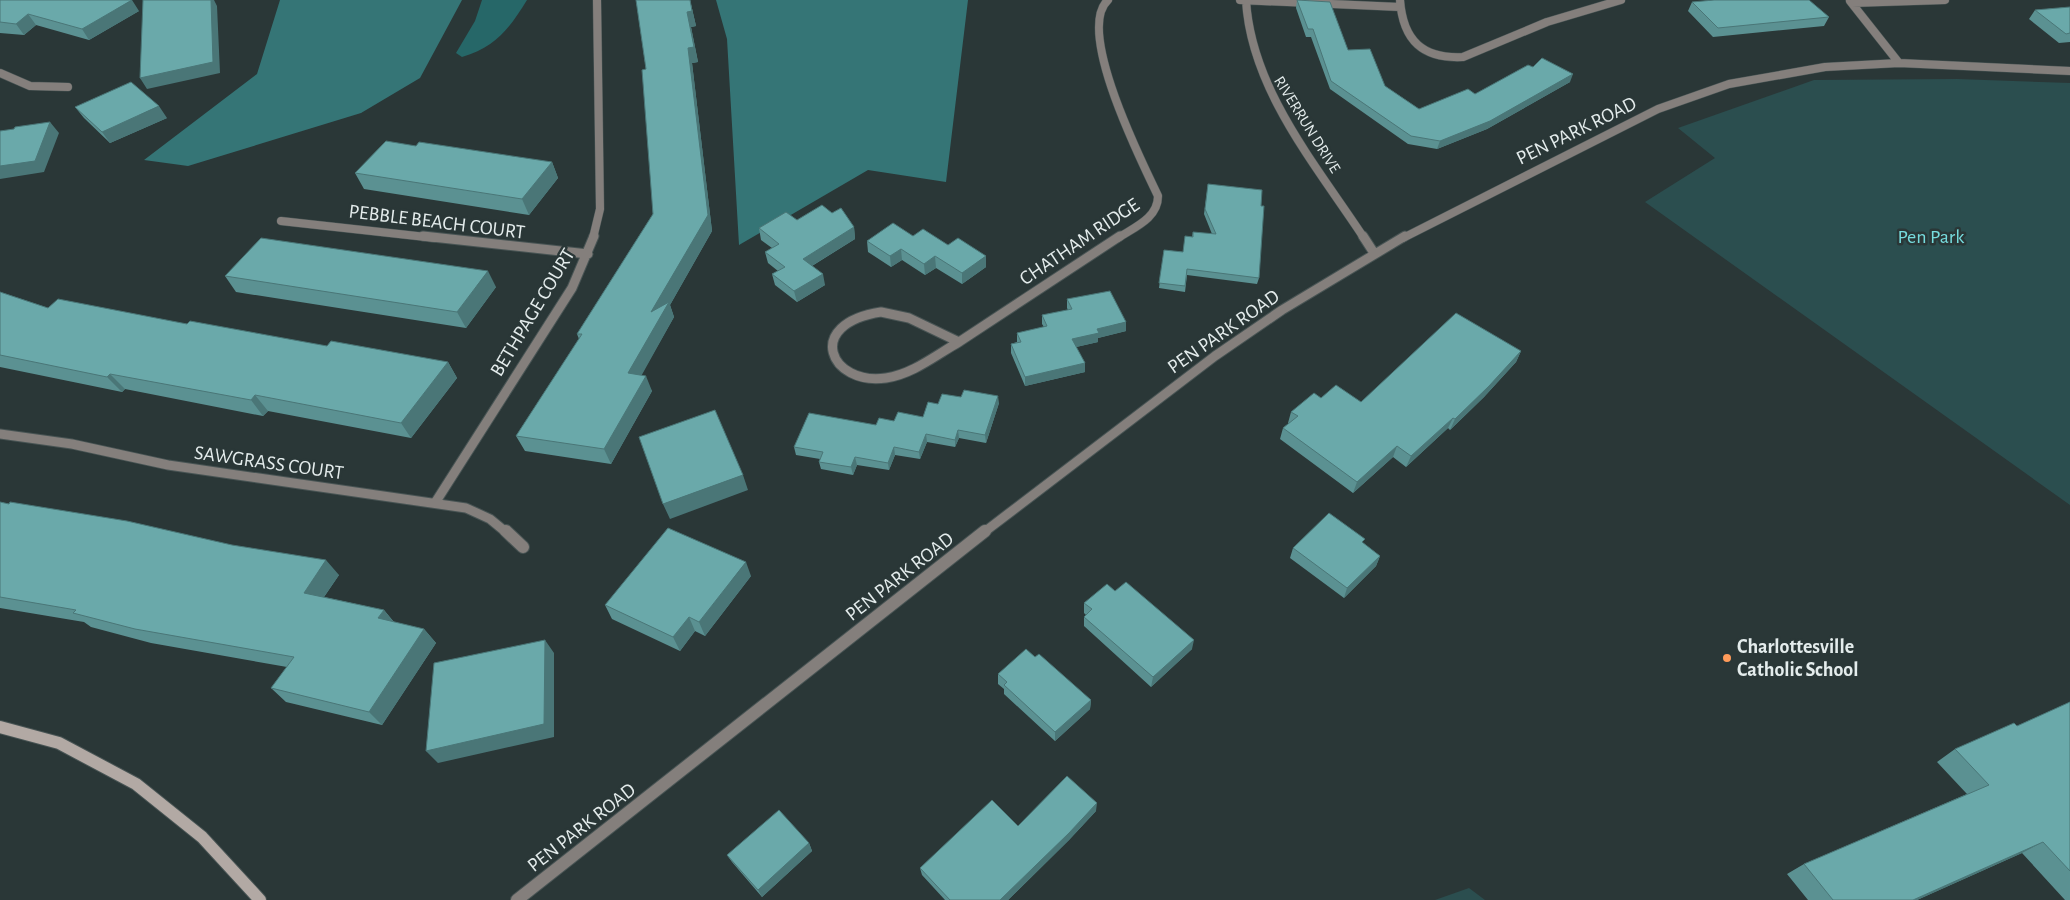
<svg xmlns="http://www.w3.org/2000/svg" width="2070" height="900" viewBox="0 0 2070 900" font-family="'Alegreya Sans',sans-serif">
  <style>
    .green { fill: #2b4e4f }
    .forest { fill: #357576 }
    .water { fill: #266768 }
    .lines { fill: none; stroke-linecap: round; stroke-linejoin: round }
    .street-far2-casing { stroke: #485454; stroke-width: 9 }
    .street-far1-casing { stroke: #485454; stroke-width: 11 }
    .street-casing { stroke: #485454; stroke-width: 14 }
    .secondary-casing { stroke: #485454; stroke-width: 14 }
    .street-far2 { stroke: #847f7c; stroke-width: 8 }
    .street-far1 { stroke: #847f7c; stroke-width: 9 }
    .street { stroke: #847f7c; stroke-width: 12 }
    .secondary { stroke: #b2a9a4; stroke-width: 12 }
    .wall { fill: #5b9192 }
    .shaded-wall { fill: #4a7677 }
    .building { fill: #6aa9aa; stroke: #4a7677 }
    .poi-dot { fill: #ff9b5a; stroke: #2a3737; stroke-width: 2 }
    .labels { text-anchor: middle; stroke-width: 5; stroke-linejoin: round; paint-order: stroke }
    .far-street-label { font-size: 16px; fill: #e4ecec; stroke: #2a3737 }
    .street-label { font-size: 20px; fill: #e4ecec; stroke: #2a3737 }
    .park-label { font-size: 20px; fill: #76dcde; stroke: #2a3737 }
    .poi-label { font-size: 20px; font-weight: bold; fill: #e4ecec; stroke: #2a3737; text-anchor: start }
  </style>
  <rect width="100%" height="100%" fill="#2a3737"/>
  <path class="green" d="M1957,79l113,4v422l-425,-303 70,-44 -37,-30 136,-48z
    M1469,888l16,12h-50z"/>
  <path class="forest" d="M280,0h182l-42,78 -59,35 -173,53 -44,-6 113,-86z
    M716,0h252l-22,182 -78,-12 -129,75 -12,-206z"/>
  <path class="water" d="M482,0h45c-18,29 -31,47 -65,57l-6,-4 19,-32z"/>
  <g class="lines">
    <g class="street-far2-casing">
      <path id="street-far2" d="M1108,0c-33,30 34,162 50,196 0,22 -23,31 -40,42
        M1240,0l160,7
        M1246,0c5,89 70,165 118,238
        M1400,0c3,41 23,59 63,57l84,-35 74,-22
        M1850,1l49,62
        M1852,3l93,-3
        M0,73l30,13 38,1
        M281,221l154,17
        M593,238l7,-29 -3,-209
        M1403,238l255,-129 71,-25 96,-17 74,-4 171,8"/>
    </g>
    <g class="street-far1-casing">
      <path id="street-far1" d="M423,236l165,18
        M1363,236l11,17
        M881,312l28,6 50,24c-23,13 -46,32 -73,36 -56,8 -83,-54 -5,-66z
        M959,342l161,-106
        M0,434l72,10 96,21 298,43 24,11 17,14
        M435,503l137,-215 22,-52
        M983,533l232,-177 67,-46 123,-74"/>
    </g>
    <g class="street-casing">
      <path id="street" d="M506,531l17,16
        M517,900l468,-369"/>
    </g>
    <g class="secondary-casing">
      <path id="secondary" d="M0,727l59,16 77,41 66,53 58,63"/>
    </g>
    <use href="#street-far2" class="street-far2"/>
    <use href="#street-far1" class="street-far1"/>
    <use href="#street" class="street"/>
    <use href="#secondary" class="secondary"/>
  </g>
  <path class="wall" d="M0,0l139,11 -50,29 -53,-15 -12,10 -24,-2z
    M636,0h54l6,26 -5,1 7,35 -6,1 20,168 -42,74 4,12 -33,58 11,16 -41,73 -86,-13 -9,-15 63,-97 -2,-5 76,-120 -7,-145z
    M1297,0l88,86 34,23 56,-15 58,-27 37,15 -83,47 -50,20 -29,-5 -78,-55 -19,-52h-5l-10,-29z
    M1692,2l137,15 -5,9 -111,11 -25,-26z
    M2070,7v35l-11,1 -30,-24 6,-9z
    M75,107l92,11 -57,25 -26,-25z
    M416,146l136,16 6,16 -29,37 -165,-26 -9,-16z
    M1208,184l51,94 -2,6 -70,-9 -2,17 -26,-4 5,-38 19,2 9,-15 1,-5 19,2 -8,-20z
    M797,220l57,7 1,12 -43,27 13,19 -28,17 -22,-17 -3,-11 6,-3 -10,-8 -3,-11 7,-4 -11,-8 -2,-12z
    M913,236l35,9 38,22 -24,17 -26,-16 -11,7 -23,-15 -11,7 -23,-15 -1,-11z
    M225,276l271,11 -30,41 -230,-36z
    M0,292l48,16 139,16 140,22 121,16 9,16 -46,60 -143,-27 -5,5 -138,-27 -3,3 -122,-25z
    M1067,299l59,32 -28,7v4l-22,5 9,16v9l-60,14 -14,-33v-9l6,-2v-9l27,-6 -2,-3v-9l26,-5 -1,-2z
    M1521,351l-5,11 -32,35 -34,33 -2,-2 -42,39 -13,-10 -40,36 -73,-54 3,-11 6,-5h-1l3,-11 30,-14 40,4z
    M961,397l38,6 -13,40 -27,-5 -4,9 -28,-5 -7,17 -25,-4 -6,15 -32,-5 -4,10 -32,-6 -2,-7 1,-3 -24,-4 -2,-8 82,-22 18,-4 29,-4 15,-13z
    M0,502l339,73 -15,22 60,13 10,12 30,7 12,14 -54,82 -96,-23 -15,-14 16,-21 -136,-24 -60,-16 -7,-5 -84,-14z
    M1363,543l17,13 -4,10 -32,32 -54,-40 3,-10z
    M751,576l-46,60 -10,-5 -15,20 -68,-32 -7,-14z
    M1115,591l77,58 -41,38 -67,-61v-9l2,-2 -2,-2v-10z
    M1035,657l56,43 -1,9 -35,32 -51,-47v-5l-6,-5v-10z
    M2070,702v198h-5l-43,-47 -105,47h-109l-21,-26 17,-10 163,-70 -30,-32 18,-13 62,-23z
    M1096,811l-27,29 -61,60h-63l-23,-25 -2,-7 98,-42z
    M809,843l3,8 -50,46 -30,-35 -5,-7z"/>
  <path class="shaded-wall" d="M132,0l7,11 -50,29 -7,-11z
    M211,0h3l3,6 3,67 -73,16 -7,-11z
    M690,0l6,26 -5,1 7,35 -6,1 20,168 -42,74 4,12 -40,72 -6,-16 23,-61 37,-264 -1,-36z
    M28,14l8,11 -12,10 -8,-11z
    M1573,74l-3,8 -83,47 -50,20 3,-8z
    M159,106l8,12 -57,25 -8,-11z
    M50,122l9,11 -15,39 -44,7v-13z
    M552,162l6,16 -29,37 -7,-16z
    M854,227l1,12 -50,31 -2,-11z
    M901,249l1,11 -11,7 -1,-11z
    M935,256l1,12 -11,7 -1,-11z
    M986,256v11l-24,17v-11z
    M488,271l8,16 -30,41 -9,-16z
    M823,274l2,11 -28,17 -3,-11z
    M1126,322v9l-28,7v4l-26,6v-9l25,-10z
    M1521,351l-5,11 -32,35 -34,33 5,-11z
    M448,362l9,16 -46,60 -10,-15z
    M1085,363v9l-60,14v-9z
    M110,374l15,15 -3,3 -15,-15z
    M646,376l6,15 -41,73 -7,-15z
    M255,395l13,16 -5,5 -12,-16z
    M998,396l1,7 -13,40 -1,-8z
    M1453,418l-5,10 -42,39 5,-11z
    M958,430l1,8 -4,9v-7z
    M926,434l1,8 -7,17 -1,-7z
    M1397,446l-4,11 -40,36 4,-11z
    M894,447l1,8 -6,15 -1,-7z
    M855,457l2,8 -4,10 -2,-8z
    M743,475l5,15 -78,29 -7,-15z
    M1380,556l-4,10 -32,32 3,-10z
    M326,560l13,15 -22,32 -13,-14z
    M746,562l5,14 -46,60 -6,-14z
    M384,610l11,14 -17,-6z
    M689,617l6,14 -15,20 -7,-14z
    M424,629l12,14 -54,82 -13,-13z
    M545,640l9,13v84l-116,26 -12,-12z
    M1194,640l-2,9 -41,38 2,-10z
    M1091,700l-1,9 -35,32v-9z
    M1097,803l-1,8 -27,29 -61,60h-8z
    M2043,842l-21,11 -105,47h-4z
    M809,843l3,8 -50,46 -4,-7z"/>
  <path class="building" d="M0,0h132l-50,29 -54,-15 -12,10 -16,-2z
    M143,0h68l2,62 -73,16z
    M636,0h54l2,11 -5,1 7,35 -6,1 20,167 -57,97 18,-10 -41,71 18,3 -42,73 -88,-13 66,-102h-5l76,-120 -11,-144 4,-1z
    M1297,0l33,2 18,48 22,-1 15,37 34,23 49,-20 7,5 53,-29 5,2 9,-9 31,16 -83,47 -50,20 -29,-5 -80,-55 -18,-52h-5z
    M1714,0h95l20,17 -111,11 -26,-26z
    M2070,7v26l-4,1 -31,-24z
    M131,82l28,24 -57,26 -27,-25z
    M50,122l-15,39 -35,5v-35l14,-2 1,-2z
    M386,141l30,5 3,-4 133,20 -30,37 -167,-26z
    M1208,184l54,6 -1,16h3l-5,72 -72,-9 -2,17 -26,-3 5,-33 19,2 2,-16 8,1v-5l23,2 -11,-25z
    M822,205l10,8 9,-5 13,19 -51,32 20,15 -29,17 -22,-17 13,-7 -20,-15 14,-8 -20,-16 27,-16 11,8z
    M893,223l20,13 10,-7 25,16 10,-7 28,18 -24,17 -27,-17 -11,8 -23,-15 -11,7 -23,-15z
    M261,238l227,33 -31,41 -232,-36z
    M1110,291l16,31 -29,7 2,4 -27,6 13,24 -60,14 -14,-33 10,-2 -4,-9 30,-7 -5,-11 30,-6 -5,-10z
    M0,292l48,16 10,-9 129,25 3,-3 137,25 4,-5 117,21 -47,61 -146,-28 -4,5 -141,-26 -3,3 -107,-22z
    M1456,313l65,38 -32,35 -34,33 -2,-1 -42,38 -14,-10 -40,36 -74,-54 15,-12 -7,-4 23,-19 7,5 15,-13 25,17z
    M964,390l34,6 -13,39 -27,-5 -3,10 -29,-6 -7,18 -25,-5 -6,16 -33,-6 -4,10 -32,-5 4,-10 -29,-5 15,-34 67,12 3,-7 15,3 4,-9 25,5 5,-15 10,2 4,-10 19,3z
    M715,410l28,65 -80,29 -24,-67z
    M0,502l9,2 1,-2 117,19 105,24 94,15 -22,33 80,17 -6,8 46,11 -55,83 -98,-24 23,-31 -159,-28 -62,-16 3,-3 -76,-13z
    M1329,513l36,26 -3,3 18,14 -33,32 -54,-40z
    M668,528l78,34 -47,60 -10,-5 -16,20 -68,-32z
    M1126,582l68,58 -41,37 -69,-60 8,-8 -8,-6 23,-19 8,7z
    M545,640l-1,84 -118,27 8,-88z
    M1026,649l9,8 4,-3 52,46 -36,32 -51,-47 3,-3 -9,-8z
    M2070,702v169l-27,-29 -130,58h-80l-29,-36 185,-79 -34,-36 59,-26 3,3z
    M1067,776l30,27 -28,30 -69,67h-50l-30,-32 72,-68 26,26z
    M779,810l30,33 -51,47 -31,-35z"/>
  <circle class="poi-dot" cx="1727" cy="658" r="5"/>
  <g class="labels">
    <g class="far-street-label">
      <text transform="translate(1308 124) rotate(58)" y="6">RIVERRUN DRIVE</text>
    </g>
    <g class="street-label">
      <text transform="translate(1576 130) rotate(-26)" y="7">PEN PARK ROAD</text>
      <text transform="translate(437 221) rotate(7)" y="7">PEBBLE BEACH COURT</text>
      <text transform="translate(1079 241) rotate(-34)" y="7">CHATHAM RIDGE</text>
      <text transform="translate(532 312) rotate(-59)" y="7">BETHPAGE COURT</text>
      <text transform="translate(1223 331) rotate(-35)" y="7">PEN PARK ROAD</text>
      <text transform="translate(269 462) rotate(8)" y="7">SAWGRASS COURT</text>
      <text transform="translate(899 576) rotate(-38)" y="7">PEN PARK ROAD</text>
      <text transform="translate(581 827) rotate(-38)" y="7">PEN PARK ROAD</text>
    </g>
    <g class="park-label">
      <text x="1931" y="243">Pen Park</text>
    </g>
    <g class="poi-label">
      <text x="1737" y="653">Charlottesville<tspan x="1737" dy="23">Catholic School</tspan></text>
    </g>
  </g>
</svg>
